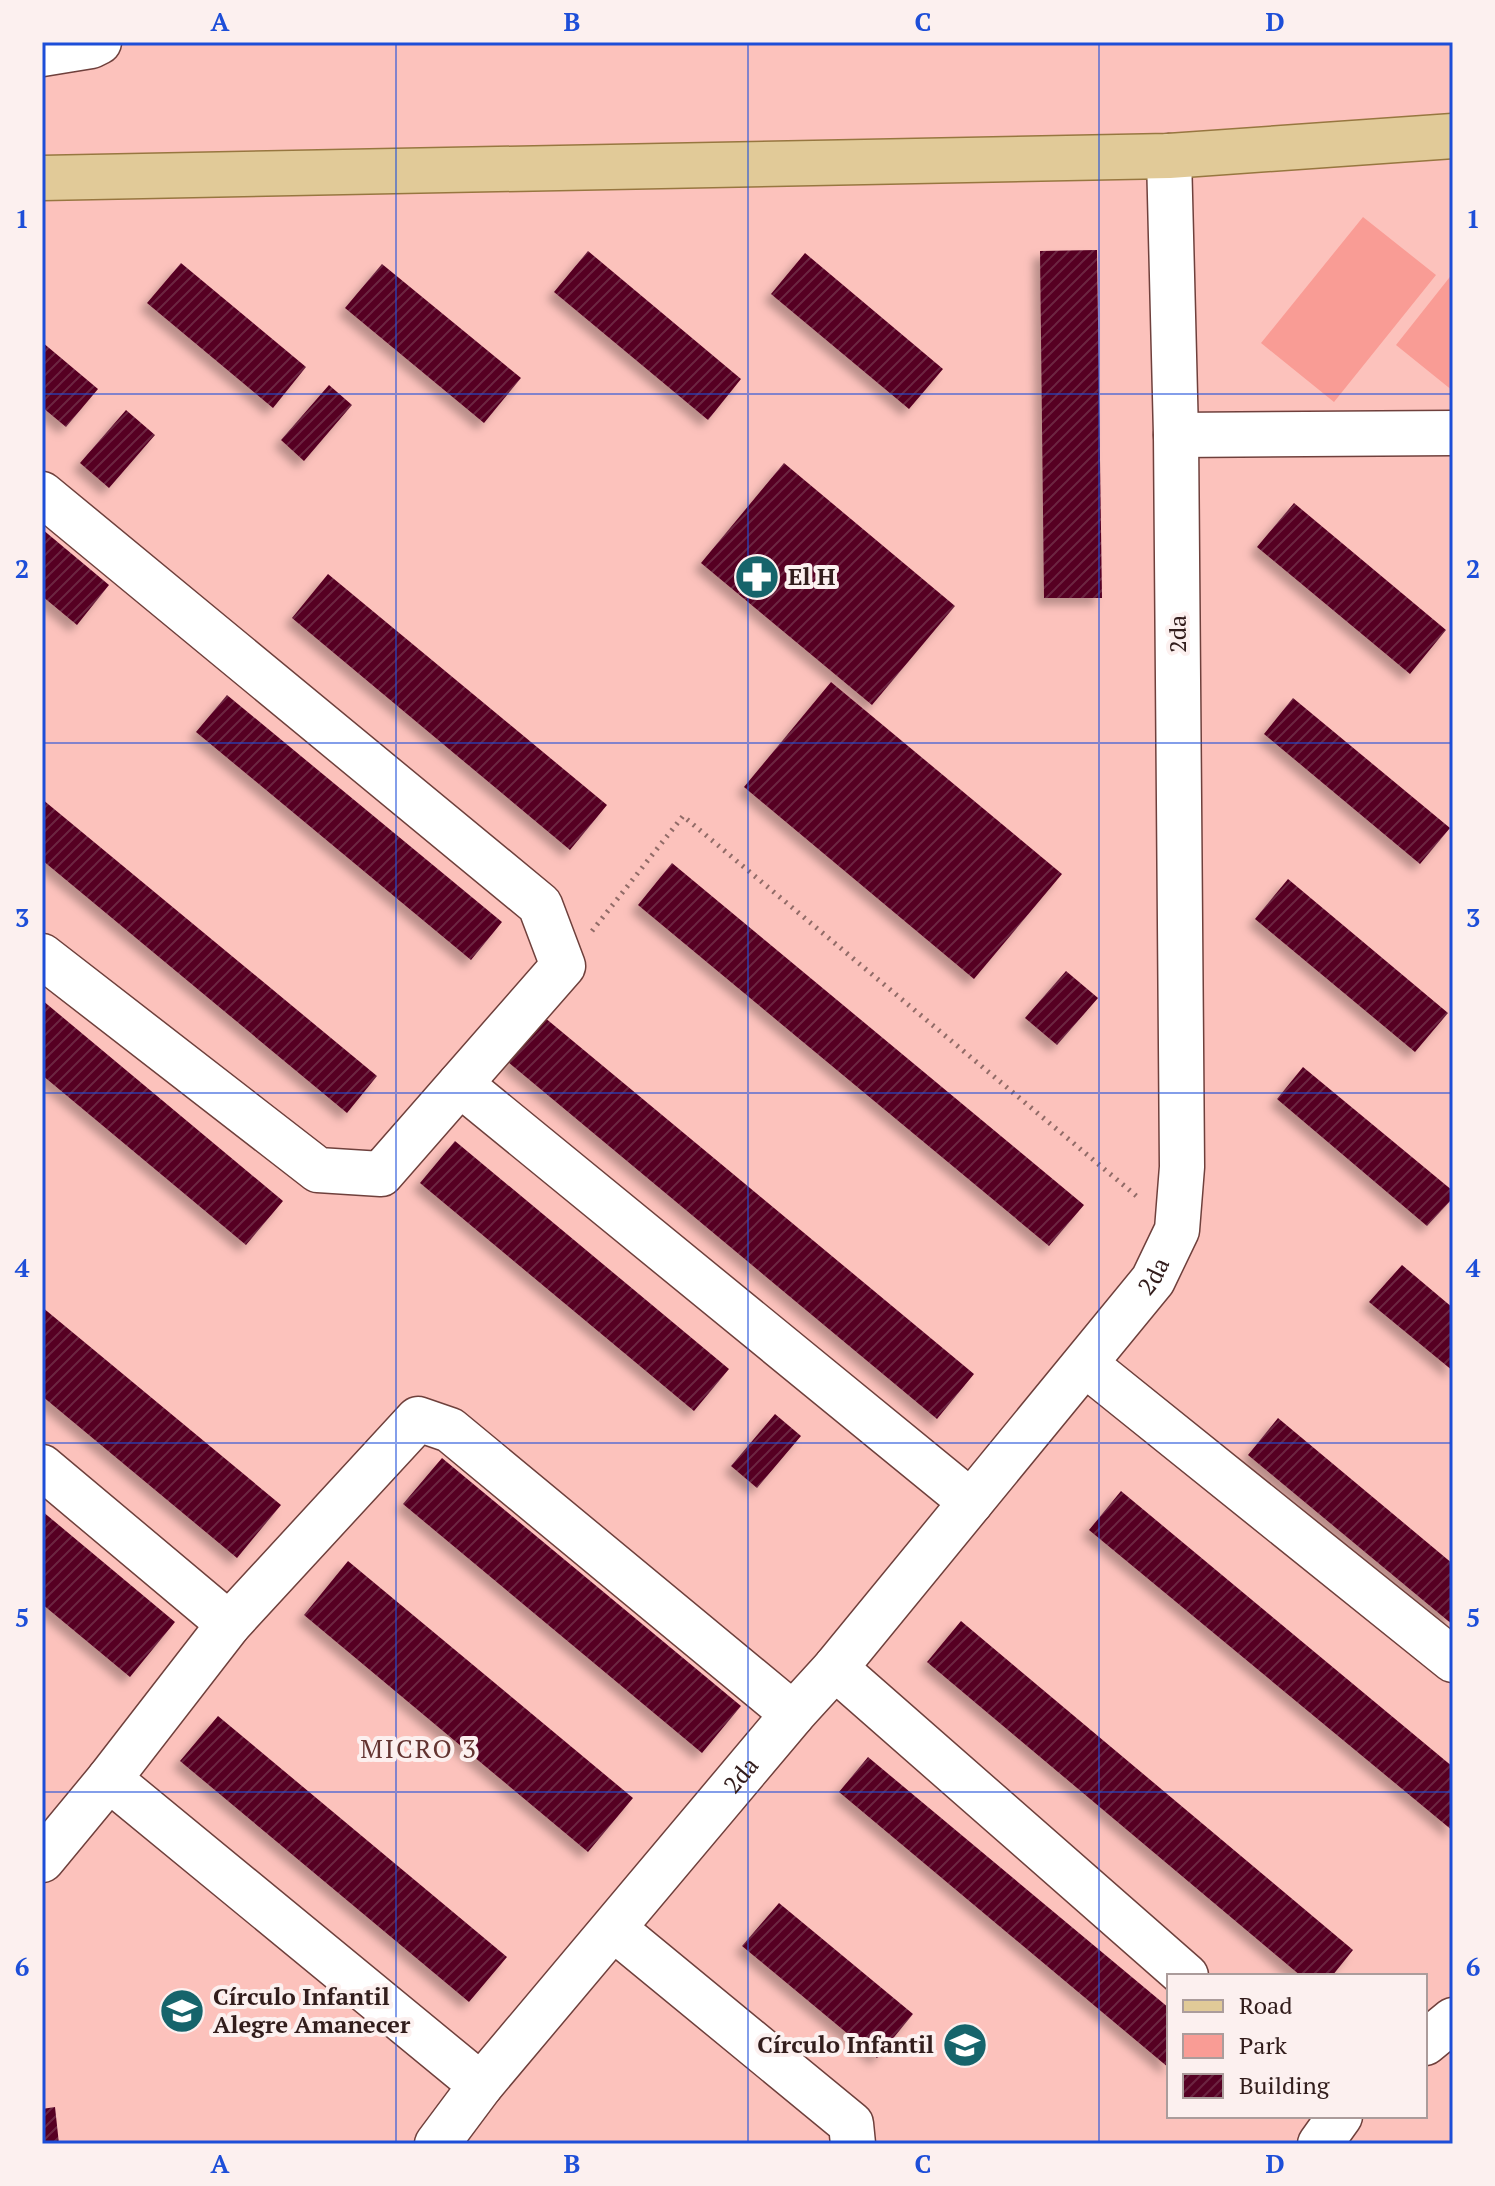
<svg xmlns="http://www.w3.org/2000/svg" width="1495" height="2186" viewBox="0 0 1495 2186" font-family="'PT Serif',serif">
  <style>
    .green { fill: #f99c95 }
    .building { fill: url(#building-hatch); filter: url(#shadow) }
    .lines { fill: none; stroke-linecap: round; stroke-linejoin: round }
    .minor-casing { stroke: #6f403c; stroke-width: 47 }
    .major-casing { stroke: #977740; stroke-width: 47 }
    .path { stroke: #916b67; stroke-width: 5; stroke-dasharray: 2 6; stroke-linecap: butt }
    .minor { stroke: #fff; stroke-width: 44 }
    .major { stroke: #e1ca98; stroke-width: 44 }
    .grid { fill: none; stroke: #1d4ed8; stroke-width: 2; stroke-opacity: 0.55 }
    .labels { text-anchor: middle; stroke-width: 8; stroke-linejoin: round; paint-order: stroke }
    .poi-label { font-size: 24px; font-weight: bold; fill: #321d1c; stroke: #fcf0ef; text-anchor: start }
    .street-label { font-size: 24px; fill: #321d1c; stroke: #fcf0ef }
    .neighbourhood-label { font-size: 26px; letter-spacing: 2px; fill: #633431; stroke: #fcf0ef }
    .neatline { fill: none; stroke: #1d4ed8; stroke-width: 3 }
    .grid-label { font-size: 26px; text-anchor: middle; font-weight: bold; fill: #1d4ed8 }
  </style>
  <defs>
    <pattern id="building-hatch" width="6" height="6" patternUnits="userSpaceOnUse" patternTransform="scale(2)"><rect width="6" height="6" fill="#560023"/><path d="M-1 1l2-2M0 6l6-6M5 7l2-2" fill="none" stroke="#6c2541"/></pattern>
    <filter id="shadow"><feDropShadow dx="-7" dy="7" stdDeviation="4" flood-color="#0004"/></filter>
  </defs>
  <rect width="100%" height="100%" fill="#fcc2bc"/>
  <path class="green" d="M1363,217l73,58 -102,127 -73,-59z
    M1453,273v118l-57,-46z"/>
  <path class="building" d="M1097,250l5,348h-58l-4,-347z
    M588,251l153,128 -33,41 -154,-128z
    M805,253l138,116 -34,40 -138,-115z
    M181,263l125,104 -33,41 -126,-105z
    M382,264l139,114 -37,45 -139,-115z
    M42,342l56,47 -32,38 -24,-20z
    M329,385l23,20 -48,56 -23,-21z
    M126,410l29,25 -46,53 -29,-25z
    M784,463l171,143 -83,99 -171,-142z
    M1294,503l152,127 -36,44 -153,-127z
    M42,529l67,56 -32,40 -35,-29z
    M328,574l279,231 -37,45 -278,-232z
    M831,682l231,192 -88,105 -230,-192z
    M227,695l275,227 -31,38 -275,-228z
    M1293,698l157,130 -30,36 -156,-130z
    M42,799l335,277 -30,37 -305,-253z
    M672,863l412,342 -35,41 -411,-341z
    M1288,879l160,134 -33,39 -160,-133z
    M1066,971l32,27 -41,47 -32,-27z
    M42,1000l241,201 -37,44 -204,-170z
    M544,1017l430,357 -37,45 -429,-357z
    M1303,1067l150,124v7l-26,28 -150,-127z
    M455,1141l274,228 -35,42 -274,-228z
    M1402,1265l51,43v63l-84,-69z
    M42,1307l239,198 -44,53 -195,-162z
    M775,1414l26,22 -44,52 -26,-22z
    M1278,1418l175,146v61l-205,-170z
    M442,1458l299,248 -39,47 -299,-249z
    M1121,1491l332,276v64l-364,-301z
    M42,1511l133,111 -45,55 -88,-73z
    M348,1561l285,237 -45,54 -284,-237z
    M961,1621l392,329 -21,26h-31l-374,-314z
    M218,1716l289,241 -38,45 -289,-241z
    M868,1757l301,251v60l-330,-276z
    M779,1903l134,111 -36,44 -135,-112z
    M55,2107l4,37h-17v-35z"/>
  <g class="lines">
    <g class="minor-casing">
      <g id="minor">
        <path d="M42,54l49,-8 8,-4"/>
        <path d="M1176,435l277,-2"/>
        <path d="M42,494l498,411 23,61 -182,208 -63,-4 -276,-214"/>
        <path d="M460,1084l511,418"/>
        <path d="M1085,1364l368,296"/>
        <path d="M42,1467l187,157"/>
        <path d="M835,1668l351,308"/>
        <path d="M42,1860l67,-81"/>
        <path d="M614,1929l237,195 2,20"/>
        <path d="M1425,2043l28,-23"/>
        <path d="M481,2085l-372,-306 120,-155 189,-205 32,11 343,284"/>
        <path id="s1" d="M437,2144l44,-59 312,-371 42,-46 318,-388 24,-50 5,-63 -6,-732 -7,-279"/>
        <path d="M1320,2144l20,-28"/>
      </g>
    </g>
    <g class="major-casing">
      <path id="major" d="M42,178l1127,-22 284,-20"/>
    </g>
    <path class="path" d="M592,931l91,-115 457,383"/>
    <use href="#minor" class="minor"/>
    <use href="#major" class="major"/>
  </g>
  <path class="grid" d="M396,42v2102M748,42v2102M1099,42v2102M42,394h1411M42,743h1411M42,1093h1411M42,1443h1411M42,1792h1411"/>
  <defs>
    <g id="pharmacy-disc" transform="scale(2.3)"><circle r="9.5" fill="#16646b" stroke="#fcf0ef"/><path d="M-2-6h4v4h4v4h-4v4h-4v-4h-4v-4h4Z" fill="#fff"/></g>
    <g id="school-disc" transform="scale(2.3)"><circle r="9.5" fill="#16646b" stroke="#fcf0ef"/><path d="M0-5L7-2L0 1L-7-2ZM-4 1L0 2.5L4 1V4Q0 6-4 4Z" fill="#fff"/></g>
  </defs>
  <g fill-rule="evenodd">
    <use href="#pharmacy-disc" x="757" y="577"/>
    <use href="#school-disc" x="182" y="2011"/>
    <use href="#school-disc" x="965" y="2045"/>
  </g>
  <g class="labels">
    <g class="poi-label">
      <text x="788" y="585">El H</text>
      <text x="213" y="2005">Círculo Infantil<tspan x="213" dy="28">Alegre Amanecer</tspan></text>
      <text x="934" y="2053" text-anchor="end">Círculo Infantil</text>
    </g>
    <g class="street-label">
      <text transform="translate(1178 634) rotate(-90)" y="8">2da</text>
      <text dy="8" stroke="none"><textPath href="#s1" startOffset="1126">2da</textPath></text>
      <text dy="8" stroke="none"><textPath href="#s1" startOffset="478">2da</textPath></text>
    </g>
    <g class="neighbourhood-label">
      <text x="419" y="1758">MICRO 3</text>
    </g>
  </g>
  <rect width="1495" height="2186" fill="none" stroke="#fcf0ef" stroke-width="88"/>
  <rect x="1167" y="1974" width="260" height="144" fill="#fcf0ef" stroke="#ab9c9b" stroke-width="2"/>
  <rect x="1183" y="2000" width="40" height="12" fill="#e1ca98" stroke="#ab9c9b" stroke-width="2"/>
  <text x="1239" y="2014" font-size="24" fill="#321d1c">Road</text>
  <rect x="1183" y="2034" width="40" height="24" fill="#f99c95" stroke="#ab9c9b" stroke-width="2"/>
  <text x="1239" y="2054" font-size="24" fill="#321d1c">Park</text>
  <rect x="1183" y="2074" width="40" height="24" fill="url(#building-hatch)" stroke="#ab9c9b" stroke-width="2"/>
  <text x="1239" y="2094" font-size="24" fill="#321d1c">Building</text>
  <rect x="44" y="44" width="1407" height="2098" class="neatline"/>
  <g class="grid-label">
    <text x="220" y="31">A</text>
    <text x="572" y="31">B</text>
    <text x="923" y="31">C</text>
    <text x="1275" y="31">D</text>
    <text x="22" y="228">1</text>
    <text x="1473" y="228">1</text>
    <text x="22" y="578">2</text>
    <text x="1473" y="578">2</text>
    <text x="22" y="927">3</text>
    <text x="1473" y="927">3</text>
    <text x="22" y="1277">4</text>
    <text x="1473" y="1277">4</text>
    <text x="22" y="1627">5</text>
    <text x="1473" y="1627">5</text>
    <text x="22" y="1976">6</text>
    <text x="1473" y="1976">6</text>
    <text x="220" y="2173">A</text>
    <text x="572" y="2173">B</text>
    <text x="923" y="2173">C</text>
    <text x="1275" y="2173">D</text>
  </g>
</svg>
